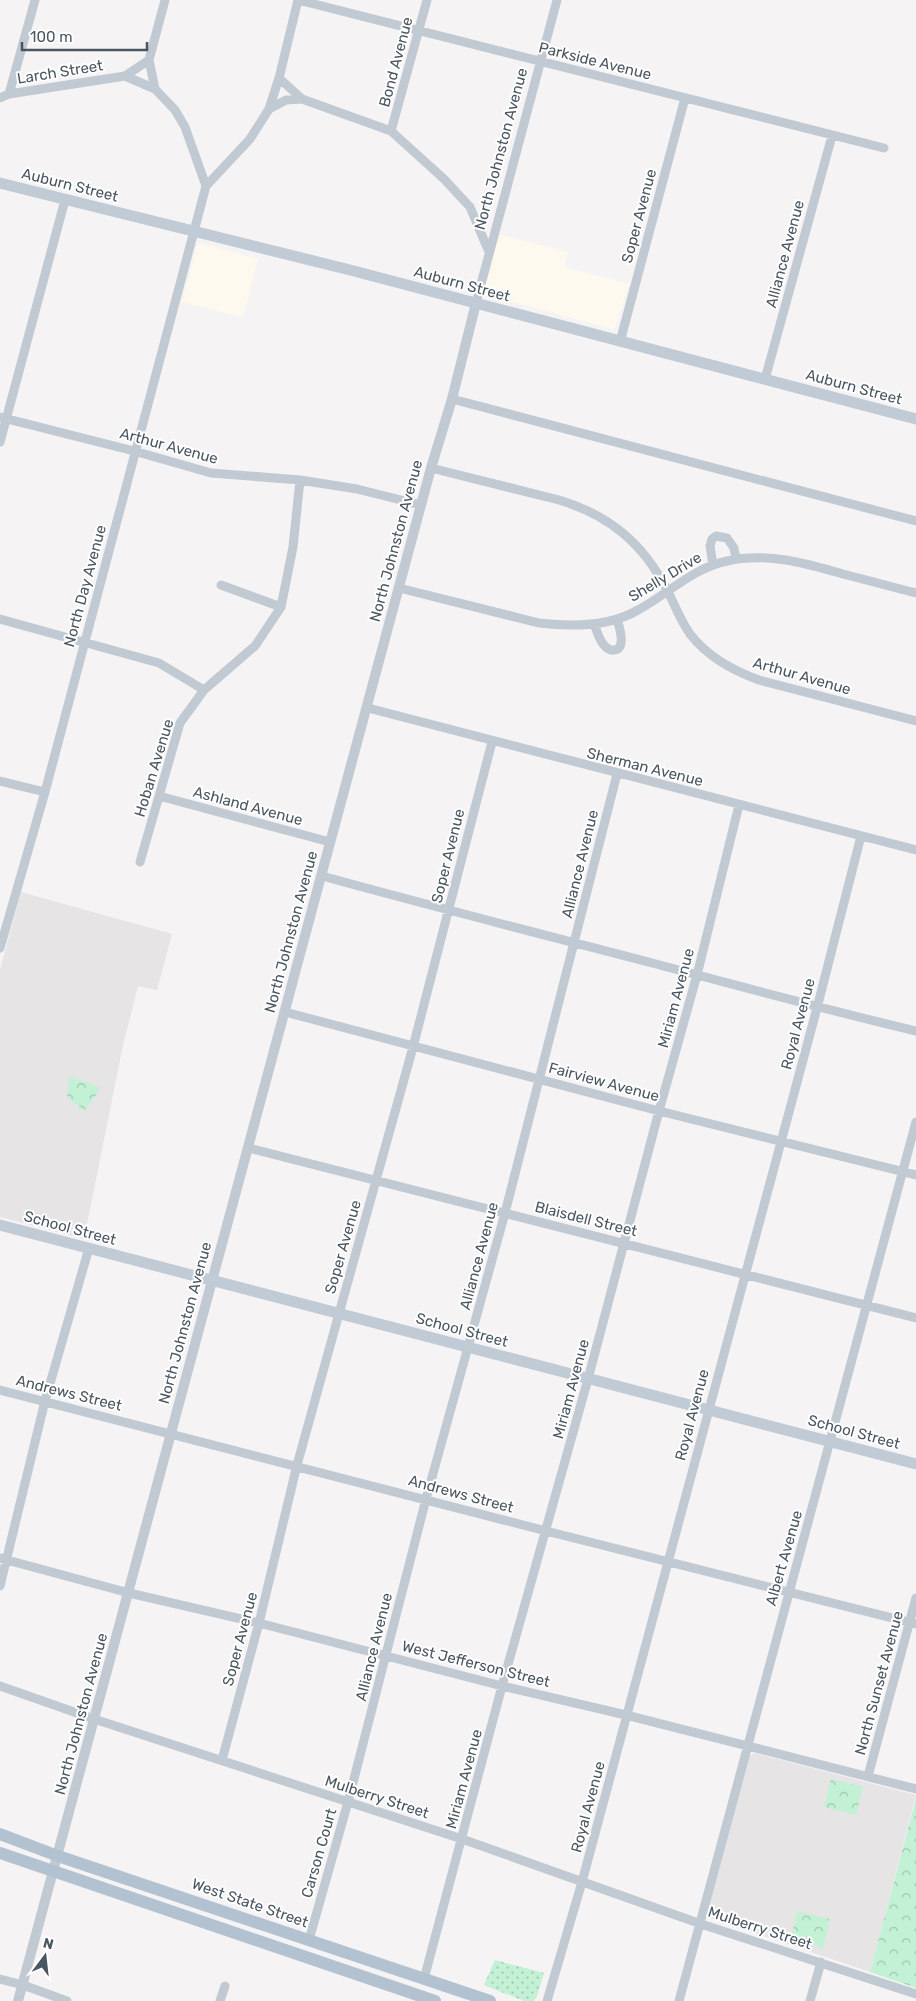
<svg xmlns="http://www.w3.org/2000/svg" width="916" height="2001" viewBox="0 0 916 2001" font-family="Rubik,sans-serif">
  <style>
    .commercial { fill: #fdf9ef }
    .education { fill: #e6e4e5 }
    .grass { fill: url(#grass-dots) }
    .forest { fill: url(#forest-crowns) }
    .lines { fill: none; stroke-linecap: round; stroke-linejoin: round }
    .minor { stroke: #c1cad2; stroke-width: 9 }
    .tertiary { stroke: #c1cad2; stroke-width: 10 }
    .secondary { stroke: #c1cbd6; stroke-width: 11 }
    .primary { stroke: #b3c2d1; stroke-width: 12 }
    .labels { text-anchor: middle; stroke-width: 4; stroke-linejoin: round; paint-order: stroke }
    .street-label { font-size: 15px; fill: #4a5661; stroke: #fff }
  </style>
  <defs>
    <pattern id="grass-dots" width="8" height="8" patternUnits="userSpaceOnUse" patternTransform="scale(1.25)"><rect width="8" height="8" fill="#c3f1d5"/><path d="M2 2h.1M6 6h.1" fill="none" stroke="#a0c6b0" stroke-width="1.8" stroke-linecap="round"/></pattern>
    <pattern id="forest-crowns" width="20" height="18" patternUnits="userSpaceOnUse" patternTransform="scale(1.25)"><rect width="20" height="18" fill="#c3f1d5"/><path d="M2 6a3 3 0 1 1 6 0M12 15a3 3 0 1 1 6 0" fill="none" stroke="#a0c6b0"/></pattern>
  </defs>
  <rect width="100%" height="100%" fill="#f5f3f3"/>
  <path class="commercial" d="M498,234l70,18 -4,15 65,17 -13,42 -4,3 -122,-33 -5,-7v-5z
    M201,243l57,16 -15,59 -61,-16 15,-56z"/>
  <path class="education" d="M21,892l151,42 -15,56 -19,-4 -15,59 -39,194 -84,-22v-247z
    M754,1753l162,42 -46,177 -160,-54 -2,-2 -1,-5 41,-154z"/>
  <path class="grass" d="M495,1960l49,13 -7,23 -3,5h-10l-40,-16z"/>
  <path class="forest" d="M69,1077l21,6 10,5 -3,6 -12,16 -6,-1 1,-2 -13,-9z
    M831,1779l32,8 -7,28 -32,-8z
    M916,1798v190l-46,-16z
    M797,1911l33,8 -7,29 -32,-10z"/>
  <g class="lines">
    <path class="minor" d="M298,0l586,148
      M149,60l16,-60
      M125,76l30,13
      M9,94l26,-94
      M0,98l9,-4 116,-18 24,-16 6,29 20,21 10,17 21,59 -161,606 -45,156
      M302,99l89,32 53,48 26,28 19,45
      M269,109l10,-31
      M391,131l36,-131
      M206,186l44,-47 19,-30 17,-9 16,-1 -23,-21 19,-78
      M476,303l81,-303
      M620,342l65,-244
      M765,379l67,-243
      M452,399l464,122
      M0,417l134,34 77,22 89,7 57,9 64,16
      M0,442l65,-242
      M431,468l128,32c50,15 84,43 108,90 8,15 13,30 23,44 17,22 44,37 69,46l157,41
      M713,565l-3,-19 2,-7 4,-3 11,2 7,10 2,11
      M221,585l60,22
      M399,588l140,35c33,4 70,4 99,-13 30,-16 55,-42 89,-49 40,-9 78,2 116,13 24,6 49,13 73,19
      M0,619l159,44 45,27
      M594,624c3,7 5,16 10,21 2,3 7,6 10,5 13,-1 5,-24 3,-31
      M368,708l548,142
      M0,781l45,11
      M159,796l171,46
      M140,862l40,-139 24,-33 51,-44 26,-39 12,-60 7,-67
      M322,876c109,30 219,58 330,87 88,23 175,47 264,68
      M285,1012l374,99 257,64
      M249,1148l667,170
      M0,1390l546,141 370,93
      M0,1558l129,35 130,30 243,63 124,29 290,74
      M0,1586l45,-185 44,-153
      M0,1686l94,33 368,120 239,85 215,70
      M222,1760l37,-137 38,-158 116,-418 79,-305
      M868,1776l48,-178
      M309,1940l39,-138 78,-303 79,-286 112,-439
      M0,1979l23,6 44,16
      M424,1979l78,-293 86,-307 71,-268 38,-136 42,-170
      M220,2001l5,-15
      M547,2001l35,-119 235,-874 44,-172
      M679,2001l237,-879
      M810,2001l11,-39"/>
    <path class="tertiary" d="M18,2001l413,-1533 21,-69 24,-96"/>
    <path class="secondary" d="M0,183l354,88 562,148
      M0,1225l916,239"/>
    <path class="primary" d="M0,1834l58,22 432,145
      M0,1853l435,148"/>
  </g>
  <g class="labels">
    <g class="street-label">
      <text transform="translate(595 61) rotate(14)" y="5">Parkside Avenue</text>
      <text transform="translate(396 62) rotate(-75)" y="5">Bond Avenue</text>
      <text transform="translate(60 72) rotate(-9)" y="5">Larch Street</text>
      <text transform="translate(501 149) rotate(-75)" y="5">North Johnston Avenue</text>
      <text transform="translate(70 185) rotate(14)" y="5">Auburn Street</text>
      <text transform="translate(639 216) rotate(-75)" y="5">Soper Avenue</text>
      <text transform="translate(785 254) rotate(-75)" y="5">Alliance Avenue</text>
      <text transform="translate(462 284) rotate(15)" y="5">Auburn Street</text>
      <text transform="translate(854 387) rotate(15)" y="5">Auburn Street</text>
      <text transform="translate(169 446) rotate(15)" y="5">Arthur Avenue</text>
      <text transform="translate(396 541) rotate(-75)" y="5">North Johnston Avenue</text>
      <text transform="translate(665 577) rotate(-31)" y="5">Shelly Drive</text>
      <text transform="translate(85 586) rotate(-75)" y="5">North Day Avenue</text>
      <text transform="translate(802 676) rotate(16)" y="5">Arthur Avenue</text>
      <text transform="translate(645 767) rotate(14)" y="5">Sherman Avenue</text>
      <text transform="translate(154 768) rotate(-73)" y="5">Hoban Avenue</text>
      <text transform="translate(248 806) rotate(15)" y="5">Ashland Avenue</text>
      <text transform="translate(448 856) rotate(-76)" y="5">Soper Avenue</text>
      <text transform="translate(580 864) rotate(-76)" y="5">Alliance Avenue</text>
      <text transform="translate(291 932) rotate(-75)" y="5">North Johnston Avenue</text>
      <text transform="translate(676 998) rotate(-75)" y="5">Miriam Avenue</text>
      <text transform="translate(798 1024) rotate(-75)" y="5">Royal Avenue</text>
      <text transform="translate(604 1082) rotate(15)" y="5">Fairview Avenue</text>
      <text transform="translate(586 1219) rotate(14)" y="5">Blaisdell Street</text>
      <text transform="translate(70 1228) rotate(15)" y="5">School Street</text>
      <text transform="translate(343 1247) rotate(-74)" y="5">Soper Avenue</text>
      <text transform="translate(479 1256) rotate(-75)" y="5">Alliance Avenue</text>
      <text transform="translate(185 1323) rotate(-75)" y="5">North Johnston Avenue</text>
      <text transform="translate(462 1330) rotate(15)" y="5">School Street</text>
      <text transform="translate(571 1389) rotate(-75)" y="5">Miriam Avenue</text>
      <text transform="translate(69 1393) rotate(14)" y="5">Andrews Street</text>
      <text transform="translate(692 1415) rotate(-75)" y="5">Royal Avenue</text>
      <text transform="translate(854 1432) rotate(15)" y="5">School Street</text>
      <text transform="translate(461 1494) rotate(15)" y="5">Andrews Street</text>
      <text transform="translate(784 1558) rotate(-74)" y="5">Albert Avenue</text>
      <text transform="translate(240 1639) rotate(-75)" y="5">Soper Avenue</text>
      <text transform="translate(374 1647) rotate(-76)" y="5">Alliance Avenue</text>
      <text transform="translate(476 1664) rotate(14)" y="5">West Jefferson Street</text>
      <text transform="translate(879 1683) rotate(-75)" y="5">North Sunset Avenue</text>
      <text transform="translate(81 1714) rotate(-75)" y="5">North Johnston Avenue</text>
      <text transform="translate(464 1779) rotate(-75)" y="5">Miriam Avenue</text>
      <text transform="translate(377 1797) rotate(18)" y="5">Mulberry Street</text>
      <text transform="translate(588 1807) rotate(-75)" y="5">Royal Avenue</text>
      <text transform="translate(319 1853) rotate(-74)" y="5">Carson Court</text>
      <text transform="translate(250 1903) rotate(19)" y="5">West State Street</text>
      <text transform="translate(760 1928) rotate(18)" y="5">Mulberry Street</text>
    </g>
  </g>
  <g transform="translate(45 1956) rotate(15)" stroke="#ffffff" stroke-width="4" paint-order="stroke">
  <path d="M0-4L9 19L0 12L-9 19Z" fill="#4a5661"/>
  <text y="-8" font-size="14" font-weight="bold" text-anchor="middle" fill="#4a5661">N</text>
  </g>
  <path d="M22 42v8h125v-8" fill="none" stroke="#4a5661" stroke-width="2.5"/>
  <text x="30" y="42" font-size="15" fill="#4a5661" stroke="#ffffff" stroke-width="4" paint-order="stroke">100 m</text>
</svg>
